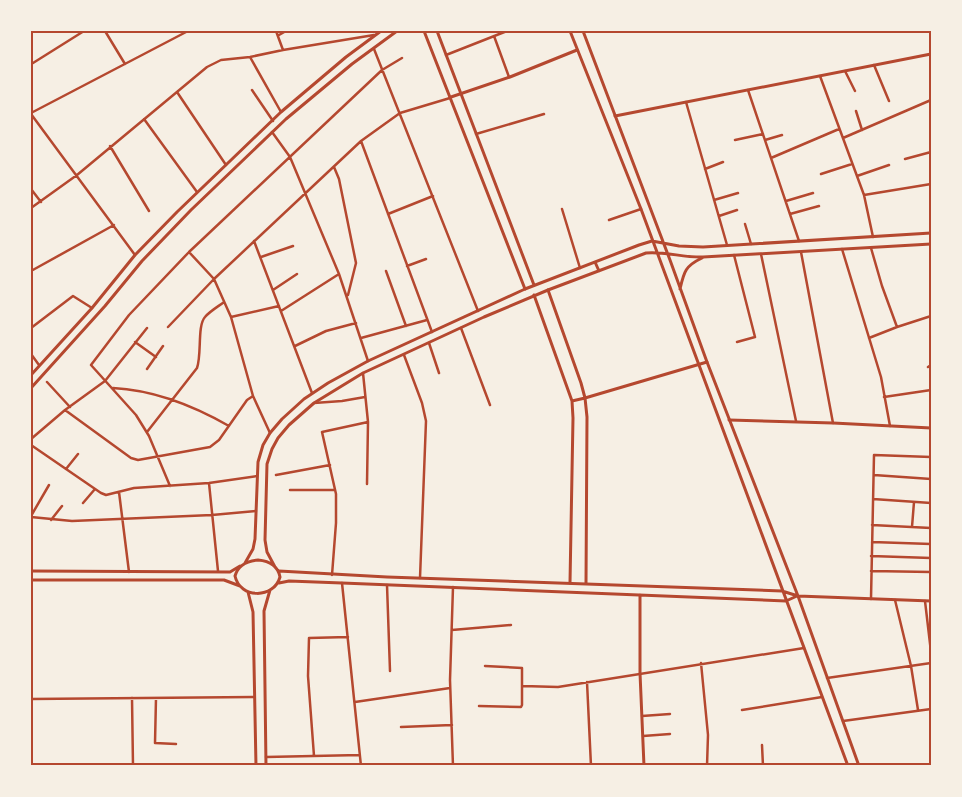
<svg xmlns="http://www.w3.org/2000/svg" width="962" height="797" viewBox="0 0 962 797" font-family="Inter,sans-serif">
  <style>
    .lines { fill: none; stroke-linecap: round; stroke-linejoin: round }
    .minor { stroke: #b5482f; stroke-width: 2.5 }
    .tertiary { stroke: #b5482f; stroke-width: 3 }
    .secondary { stroke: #b5482f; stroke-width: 3 }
    .neatline { fill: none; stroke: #b5482f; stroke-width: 2 }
  </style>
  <rect width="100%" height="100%" fill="#f6efe4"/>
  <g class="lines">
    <path class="minor" d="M105,31l20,33
      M276,31l7,19
      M279,35l7,-4
      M494,36l15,41
      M374,49l104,262
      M446,55l61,-24
      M250,57l31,55
      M33,63l51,-32
      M874,65l15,36
      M845,71l10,20
      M820,76l44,119 9,42
      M252,90l21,31
      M748,90l51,151
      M177,92l49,73
      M686,102l41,143
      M856,111l6,19
      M31,113l157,-82
      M31,114l104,141
      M144,119l53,73
      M272,132l18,25 49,117 29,87
      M476,134l68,-20
      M843,138l88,-38
      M735,140l28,-6
      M765,140l17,-5
      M361,141l71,191
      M110,146l39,65
      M771,158l68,-29
      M905,159l26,-7
      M334,167l5,12 17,84 -8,32
      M705,169l18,-7
      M821,174l31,-10
      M857,176l32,-11
      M31,189l10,13
      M864,195l67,-11
      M714,200l24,-7
      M786,201l27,-8
      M31,208l46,-33 130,-108 14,-7 29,-3 33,-7 91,-15
      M562,209l18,59
      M388,214l45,-18
      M790,214l29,-8
      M719,216l18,-6
      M609,220l32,-11
      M745,224l6,20
      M254,241l58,152
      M871,248l11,38 15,41
      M842,249l39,128 9,49
      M189,252l25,27 17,38 22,79 17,37
      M801,252l32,171
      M761,254l35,167
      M734,255l21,82 -18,5
      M261,257l32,-11
      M407,266l19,-7
      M31,271l83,-46
      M386,271l20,55
      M273,290l24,-16
      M281,311l58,-37
      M231,317l48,-11
      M168,327l46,-48 147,-138 39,-28 50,-15
      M31,328l42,-32 19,12
      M461,328l29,77
      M361,338l66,-18
      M869,338l28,-11 34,-11
      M135,342l21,15
      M429,343l10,30
      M295,346l31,-15 30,-8
      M31,354l8,11
      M404,355l18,48 4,18 -6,157
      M928,367l3,-2
      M147,369l16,-23
      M363,373l5,49 -1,62
      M47,382l23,25
      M113,388c40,2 81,18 116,38
      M884,397l47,-7
      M314,403l28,-2 23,-4
      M65,410l66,48 7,2 72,-13 9,-7 28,-40 6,-4
      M147,432l50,-64c5,-14 0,-42 8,-51 5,-6 14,-11 19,-15
      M31,439l34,-29 40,-29 42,-53
      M31,445l70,48 5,2 28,-7 75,-5 48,-7
      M66,469l12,-15
      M276,475l54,-10
      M874,475l57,4
      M209,483l9,88
      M170,486l-21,-50 -13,-21 -45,-50 38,-50 60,-63 193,-182 20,-12
      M290,490h45
      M119,492l10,80
      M873,499l58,4
      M83,503l12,-14
      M31,516l18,-31
      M31,517l41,4 140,-6 44,-4
      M51,520l11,-14
      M872,525l59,3
      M912,527l2,-25
      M872,542l59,2
      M871,556l60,2
      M871,571l60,1
      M332,575l4,-52v-29l-14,-62 46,-10
      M342,583l19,183
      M387,585l3,86
      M871,599l3,-144 57,2
      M895,600l16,66 7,44
      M925,601l6,51
      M452,630l59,-5
      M701,663l7,72 -1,31
      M827,678l104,-15
      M587,682l4,84
      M523,686l35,1 246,-39
      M132,698l1,68
      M156,698l-1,45 21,1
      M31,699l223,-2
      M355,702l95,-14
      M479,706l42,1 1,-2v-37l-37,-2
      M742,710l80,-13
      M642,716l28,-2
      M843,721l88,-12
      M401,727l51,-2
      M643,736l27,-2
      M762,745l1,21
      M314,756l-6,-80 1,-38 39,-1
      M266,757l94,-2
      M453,766l-3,-86 3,-93"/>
    <path class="tertiary" d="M424,31l101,258
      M437,31l97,254
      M451,97l59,-20 67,-27
      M615,116l316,-62
      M548,290l33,93 4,15 2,19 -1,166
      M534,295l38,106 1,17 -3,165
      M31,375l61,-67 43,-53 42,-43 104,-100 65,-55 35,-26
      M31,388l74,-82 37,-45 49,-51 95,-91 66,-55 45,-33
      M572,401l13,-3 122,-36
      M729,420l104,3 98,5"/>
    <path class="secondary" d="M570,31l71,178 207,557
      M583,31l87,229 37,102 91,234 61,170
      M595,262l4,9
      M680,289c4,-17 5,-23 22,-31
      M258,560c11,1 20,6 22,17 -6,22 -40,22 -45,-1 3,-11 12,-15 23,-16z
      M245,563l8,-14 2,-10 3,-77 5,-17 7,-12 12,-14 22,-20 24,-16 40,-22 157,-72 114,-44 13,-4 27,5 24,1 228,-14
      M275,567l-8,-15 -2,-12 2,-76 5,-15 6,-11 11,-13 25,-22 49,-30 121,-56 64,-27 98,-37c19,-2 38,5 57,4l228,-13
      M31,571l199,1 10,-6
      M279,571l108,6 395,14 16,5 133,5
      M31,580h193l16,6
      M279,583l10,-2 53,2 444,18 11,-5
      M248,592l5,20 3,154
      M640,595v78l4,93
      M266,766l-2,-155 6,-21"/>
  </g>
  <rect width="962" height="797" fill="none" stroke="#f6efe4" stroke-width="65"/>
  <rect x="32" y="32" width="898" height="732" class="neatline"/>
</svg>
